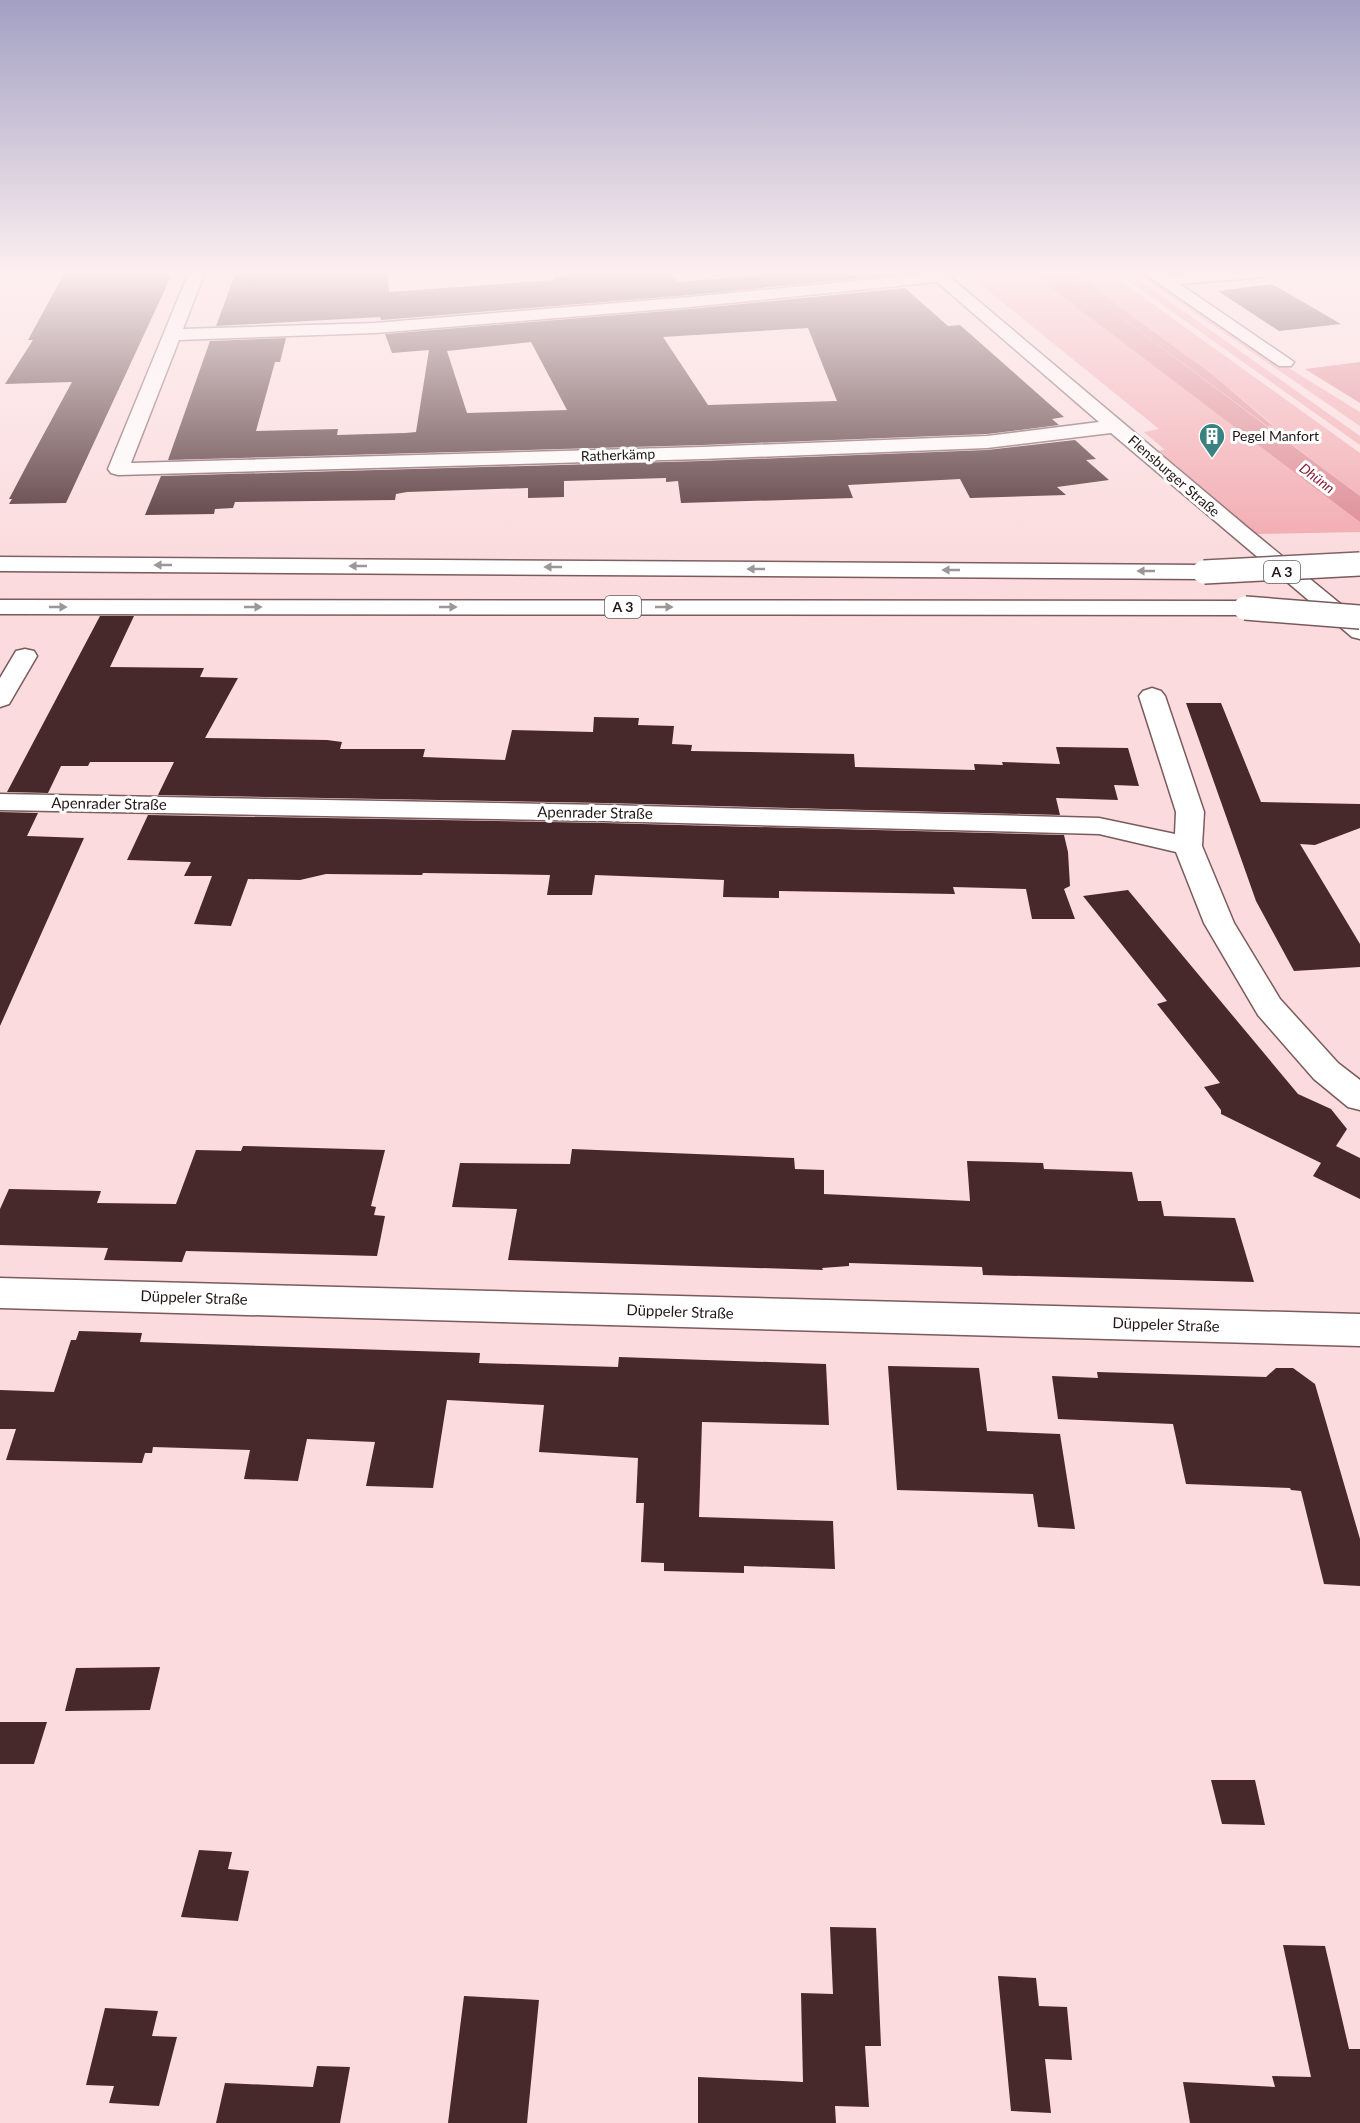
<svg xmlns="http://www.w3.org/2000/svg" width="1360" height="2123" viewBox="0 0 1360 2123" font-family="Lato,sans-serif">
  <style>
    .green { fill: #f1a6ac }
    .forest { fill: #de858e }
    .water { fill: #da828b }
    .building { fill: #47292c; fill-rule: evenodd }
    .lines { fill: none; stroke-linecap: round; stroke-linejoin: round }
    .minor-casing { stroke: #7b5a5c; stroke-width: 3 }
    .highway-casing { stroke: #7b5a5c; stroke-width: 3 }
    .minor { fill: #fff; fill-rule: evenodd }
    .highway { fill: #fff; fill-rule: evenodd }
    .highway-bridge-casing { stroke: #7b5a5c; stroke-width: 26; stroke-linecap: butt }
    .highway-bridge { stroke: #fff; stroke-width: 23 }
    .oneway { fill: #9c9697 }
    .labels { text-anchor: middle; stroke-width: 6; stroke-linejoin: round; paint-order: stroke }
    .far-poi-label { font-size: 14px; fill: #231617; stroke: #fff; text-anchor: start }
    .far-street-label { font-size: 14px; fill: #231617; stroke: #fff }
    .far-water-label { font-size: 14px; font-style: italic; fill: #851c33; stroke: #fff }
    .shield { fill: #fff; stroke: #655c5d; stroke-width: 1.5 }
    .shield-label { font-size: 14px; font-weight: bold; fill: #231617 }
    .street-label { font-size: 15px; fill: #231617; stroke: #fff }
  </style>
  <rect width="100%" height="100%" fill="#fbdbdd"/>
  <path class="green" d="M965,272h65l300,225 30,25v10l-108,2 -19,-19 -77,-64 9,-1 -21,-18 15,-3z
    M1072,272h36l252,181v43l-93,-70 6,-1 -60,-50z
    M1116,272h7l32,19 205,145v9z
    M1135,272h7l114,76 104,64v14z"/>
  <path class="forest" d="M1060,272h12l7,5 134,98 60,51h-6z
    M1360,362v41l-55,-34z"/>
  <path class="water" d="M1030,272h30l300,224v26z"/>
  <path class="building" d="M65,272h108l-107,231 -57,1 3,-5h-3l19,-36 44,-81 -67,2 28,-44h-5z
    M236,272h152l1,20 166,-12 -1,-3 27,-3 -2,-2h91l8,10 121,-10h88l4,3 -201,20 -309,25 -1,-3 -164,9z
    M1272,284l69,40 -62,7 -61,-40z
    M905,288l43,38 12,-1 104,92 -12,2 7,6 -72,9 -285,11 -534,15 42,-119 76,-3 -6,24h-5l-19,69 82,-2 -1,6 68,-2 11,-1 13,-82 -37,3 -7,-19 305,-25zM808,328l29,73 -129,4 -45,-68zM531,342l36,68 -100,3 -20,-62z
    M1075,440l21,19 -10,1 23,20 -52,7 9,8 -96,3 -10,-19 -112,6 5,13 -172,5 -3,-22 -12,1v-4l-102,3v16l-36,1v-10l-121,4 -11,2 -1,6 -160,2 -2,6 -18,1 -1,5 -69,1 16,-39 541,-15 285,-11z
    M100,616h34l-24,51 94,1 -4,9 38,1 -33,60 122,2 15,2 -2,7h85l-2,8 82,3 7,-30 81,2 1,-15 45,1 -1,7 36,1 -2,18 20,1 -1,6 163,3 1,13 120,3 -1,-6 29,1 -1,-3 58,2 -4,-17 72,1 11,38 -25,-1 4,15 -62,-2 4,17 -456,-12 -446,-8 16,-33h-84l-2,4h-27l-13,27 -41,-1z
    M1186,703h35l40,99 99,2v24l-45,17 -15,-1 60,100v23l-66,4 -38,-70z
    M0,812l38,1 -11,23 57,2 -84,188z
    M148,815l456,8 460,12 4,17 2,34 -6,3 11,30h-43l-6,-30 -73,-2 2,7 -176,-3v7l-56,-1 1,-17 -129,-5 -3,20h-45l3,-20 -127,-2 -1,2 -96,-1 -26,6 -52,-1 -17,47 -37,-2 18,-48h-28l7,-14 -64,-2z
    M1128,890l170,204 33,15 16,20 -11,17 24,12v41l-47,-23 8,-13 -100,-49v-4l-17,-23 16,-4 -63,-79 10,-3 -84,-105z
    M243,1146l142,4 -14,56 5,1 -2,8 11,1 -8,40 -191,-5 -4,11 -78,-2 4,-12 -108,-3v-36l9,-20 92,2 -4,12 79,1 20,-54 45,1z
    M572,1149l222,9 1,11 29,1v24l146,7 -3,-40 76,2 1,6 88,3 6,29h23l3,15 71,2 19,64 -271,-7 -1,-8 -133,-4v3l-27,2 1,2 -315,-10 9,-51 -65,-2 8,-44 110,1z
    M79,1331l63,2 -2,9 340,11 -1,10 139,4 1,-10 207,7 3,61 -127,-3 -3,95 134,4 2,48 -91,-3v7l-80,-2v-8l-23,-1 3,-59h-8l2,-45 -99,-6 5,-47 -97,-5 -14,88 -67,-2 9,-44 -68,-3 -9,42 -54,-2 6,-29 -97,-3 -1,6h-7l-3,10 -136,-3 10,-31h-16v-39l54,2 17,-52h5z
    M888,1366l91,2 8,63 73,3 15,95 -37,-2 -5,-33 -136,-4z
    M1276,1368h17l22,16 45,155v47l-36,-2 -23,-93 -10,-1 -1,-2 -104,-4 -13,-60 -115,-5 -6,-43 46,2 -1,-6 169,5z
    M160,1667l-10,43 -85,1 11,-43z
    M0,1722h47l-13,42h-34z
    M1211,1780h44l10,45 -43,-1z
    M199,1850l33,2 -4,17 21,2 -11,50 -57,-4z
    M830,1927l46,1 5,118h-16l4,61 -34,-1 1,17h-138v-46l105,5 -2,-89 32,1z
    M1283,1945l42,1 24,103h11v74h-170l-7,-41 92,5 -3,-11 39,1z
    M998,1976l38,2 3,28 28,1 5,53 -27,-1 6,54 -40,-2z
    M464,1996l75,4 -12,123h-79z
    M105,2008l53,3 -6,25 25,1 -18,69 -50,-3 5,-17 -28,-1z
    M317,2066l33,1 -10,56h-124l9,-40 88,4z"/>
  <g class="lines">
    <g class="minor-casing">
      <path id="minor" d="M189,272h16l-22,57 192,-6 315,-26 254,-25 304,256 112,92v19l-8,-2 -241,-204 -124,15 -285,11 -584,16 -7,-2 -3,-4zM937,282l162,140 -112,14 -285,11 -571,16 48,-123 196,-7 315,-26z
        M1142,272h19l6,4 45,-4h60l-2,3 -6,2 -84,7 114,78 -3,4h-12z
        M25,649l9,2 3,5 -28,48 -9,3v-29l16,-27z
        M1152,688l9,3 4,5 39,116 -2,34 32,77 46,76 58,64 22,17v30l-12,-3 -34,-28 -56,-64 -54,-92 -28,-71 -77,-18 -495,-13 -604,-11v-16l604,11 495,13 76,16 1,-22 -37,-116 4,-5z
        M0,1278l1360,36v32l-1360,-38z"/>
    </g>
    <g class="highway-casing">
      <path id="highway" d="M0,557l1204,8 8,2 3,5 -3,5 -8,2 -1204,-8z
        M0,600l1245,1 8,2 4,5 -4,5 -8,2 -1245,-1z"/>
    </g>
    <use href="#minor" class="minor"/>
    <use href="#highway" class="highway"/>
    <g class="highway-bridge-casing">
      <path id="highway-bridge" d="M1204,572l156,-8
        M1245,608l115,9"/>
    </g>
    <use href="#highway-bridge" class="highway-bridge"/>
  </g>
  <defs><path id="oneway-solid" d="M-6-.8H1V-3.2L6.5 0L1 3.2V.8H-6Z" transform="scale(1.5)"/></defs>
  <g class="oneway">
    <use href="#oneway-solid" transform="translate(163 565) rotate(-180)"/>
    <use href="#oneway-solid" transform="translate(358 566) rotate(-180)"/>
    <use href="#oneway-solid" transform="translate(553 567) rotate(-180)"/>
    <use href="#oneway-solid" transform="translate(756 569) rotate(-180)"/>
    <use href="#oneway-solid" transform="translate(951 570) rotate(-180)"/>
    <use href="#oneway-solid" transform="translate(1146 571) rotate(-180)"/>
    <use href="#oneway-solid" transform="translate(58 607)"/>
    <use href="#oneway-solid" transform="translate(253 607)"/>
    <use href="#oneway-solid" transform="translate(448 607)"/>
    <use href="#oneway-solid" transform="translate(664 607)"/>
  </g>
  <linearGradient id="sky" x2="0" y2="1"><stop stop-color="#a2a0c3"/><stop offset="0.48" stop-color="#fdeff0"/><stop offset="1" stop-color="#fdeff0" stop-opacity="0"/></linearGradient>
  <rect width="1360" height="569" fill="url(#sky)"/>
  <defs>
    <g id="building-pin" transform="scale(1.35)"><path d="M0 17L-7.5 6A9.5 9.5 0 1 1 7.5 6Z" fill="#3a8281" stroke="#fff"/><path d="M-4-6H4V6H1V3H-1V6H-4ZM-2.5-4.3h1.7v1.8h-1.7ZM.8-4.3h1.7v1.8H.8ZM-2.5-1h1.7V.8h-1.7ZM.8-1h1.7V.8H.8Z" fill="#fff"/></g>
  </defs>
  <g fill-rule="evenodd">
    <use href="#building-pin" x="1212" y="436"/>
  </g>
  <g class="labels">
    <g class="far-poi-label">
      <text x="1232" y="441">Pegel Manfort</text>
    </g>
    <g class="far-street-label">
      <text transform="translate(618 455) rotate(-2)" y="5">Ratherkämp</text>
      <text transform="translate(1174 476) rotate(41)" y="5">Flensburger Straße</text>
    </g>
    <g class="far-water-label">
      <text transform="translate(1317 478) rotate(37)" y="5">Dhünn</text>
    </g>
    <g class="shield">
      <rect x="1264" y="561" width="36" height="22" rx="4.5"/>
      <rect x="605" y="596" width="36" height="22" rx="4.5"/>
    </g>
    <g class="shield-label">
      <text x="1282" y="577">A 3</text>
      <text x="623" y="612">A 3</text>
    </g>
    <g class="street-label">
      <text transform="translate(109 804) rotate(1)" y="5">Apenrader Straße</text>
      <text transform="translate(595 813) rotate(1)" y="5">Apenrader Straße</text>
      <text transform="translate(194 1298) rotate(2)" y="5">Düppeler Straße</text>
      <text transform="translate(680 1312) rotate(2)" y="5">Düppeler Straße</text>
      <text transform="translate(1166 1325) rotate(2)" y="5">Düppeler Straße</text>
    </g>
  </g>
</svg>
